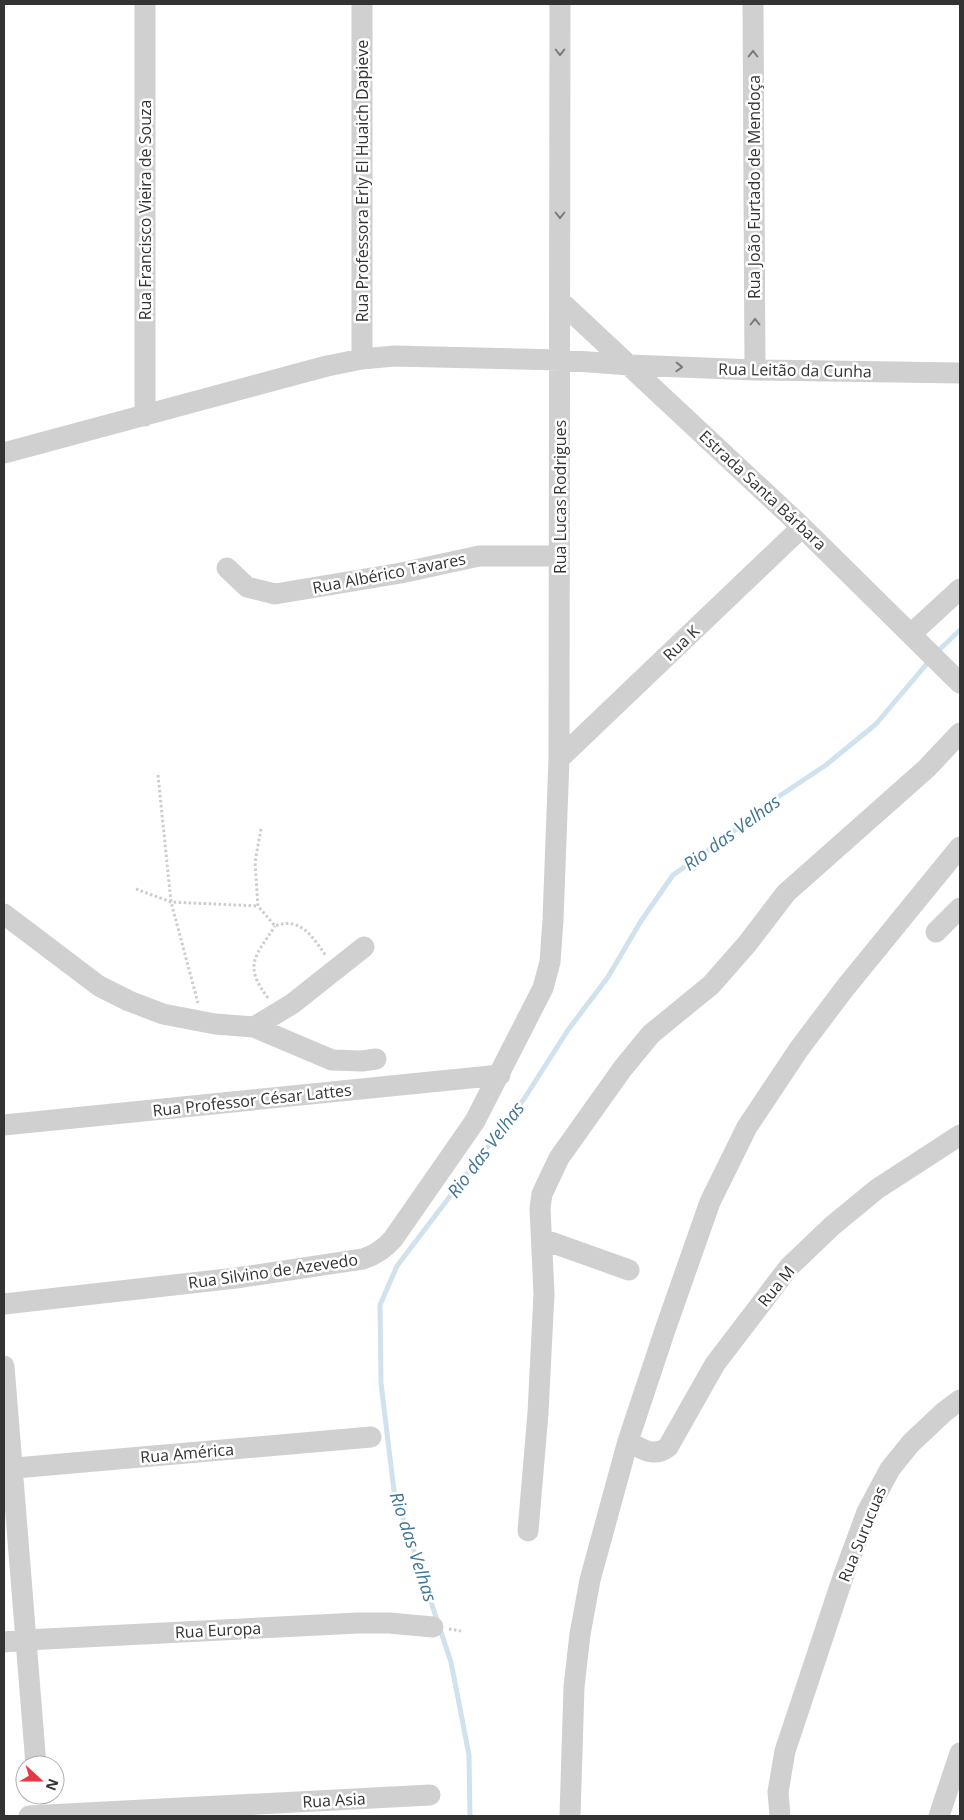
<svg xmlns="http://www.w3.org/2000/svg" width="964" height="1820" viewBox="0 0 964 1820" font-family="'Open Sans',sans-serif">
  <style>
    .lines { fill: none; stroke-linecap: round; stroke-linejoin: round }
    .stream { stroke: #cfe2ee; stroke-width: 5 }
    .path { stroke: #cdcdcd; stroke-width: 3; stroke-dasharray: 2.5 2.5; stroke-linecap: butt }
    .minor { stroke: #d0d0d0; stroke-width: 21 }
    .oneway { stroke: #7a7a7a }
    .labels { text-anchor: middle; stroke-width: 5; stroke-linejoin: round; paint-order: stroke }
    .street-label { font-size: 16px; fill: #333; stroke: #fff }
    .water-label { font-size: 18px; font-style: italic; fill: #3f7597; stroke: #fff }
  </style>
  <rect width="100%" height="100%" fill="#fff"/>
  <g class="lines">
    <path class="stream" d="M937,652l23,-22
      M470,1816l-1,-61 -18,-93 -57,-171 -13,-108 -1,-78 17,-39 127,-167 44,-69 40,-53 33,-56 32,-46 47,-33 49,-39 57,-38 50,-41 54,-64"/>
    <path class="path" d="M158,775l13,127 27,101
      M261,829l-6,33 3,44 17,20c25,-10 38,11 51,30
      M136,889l35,13 87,4
      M268,998c-25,-33 -13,-41 7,-72
      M449,1629l12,2"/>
    <path class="minor" d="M145,4v412
      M362,4v355
      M753,4l2,366
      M560,301l242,226 158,156
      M4,453l323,-87 35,-7 32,-3 167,4 69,5 125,5 205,3
      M227,568l20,19 28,7 126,-21 78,-17h80
      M911,634l49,-45
      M559,759l243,-232
      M4,914l95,72 30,15 34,13 52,10 39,3 78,33 30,1 14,-2
      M936,932l24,-24
      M254,1027l38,-23 72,-57
      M4,1125l496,-50
      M542,1239l87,31
      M4,1304l232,-26 127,-19c13,-4 21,-10 30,-20l82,-118 68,-133 7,-26 3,-42 6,-161 1,-755
      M4,1366l32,399
      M628,1441c13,8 26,17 40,6l47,-83 74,-97 43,-41 45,-37 83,-54
      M4,1469l367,-32
      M528,1531l10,-118 6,-119 -4,-86 2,-14 17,-36 64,-90 28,-34 60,-49 36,-41 39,-51 140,-124 34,-36
      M4,1642l22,-2 332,-17h31l44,4
      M29,1816l401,-21
      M570,1816l4,-129 6,-53 10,-54 38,-139 37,-111 45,-128 37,-75 52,-78 46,-61 115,-141
      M780,1816l-2,-24 7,-41 58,-174 24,-65 23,-43 21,-26 33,-31 16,-12
      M939,1816l21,-63"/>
  </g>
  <defs><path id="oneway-chevron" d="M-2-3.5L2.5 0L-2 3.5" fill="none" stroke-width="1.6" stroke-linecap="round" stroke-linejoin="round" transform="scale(1.25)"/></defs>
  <g class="oneway">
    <use href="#oneway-chevron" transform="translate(560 52) rotate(90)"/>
    <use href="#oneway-chevron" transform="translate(753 54) rotate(-90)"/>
    <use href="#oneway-chevron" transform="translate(560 215) rotate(90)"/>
    <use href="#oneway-chevron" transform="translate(755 322) rotate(-90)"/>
    <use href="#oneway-chevron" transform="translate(679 367) rotate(2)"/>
  </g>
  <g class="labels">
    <g class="street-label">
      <text transform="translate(362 181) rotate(-90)" y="6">Rua Professora Erly El Huaich Dapieve</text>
      <text transform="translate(754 187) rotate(-90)" y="6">Rua João Furtado de Mendoça</text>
      <text transform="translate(145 210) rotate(-90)" y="6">Rua Francisco Vieira de Souza</text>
      <text transform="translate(795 370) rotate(1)" y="6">Rua Leitão da Cunha</text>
      <text transform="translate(763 490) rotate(43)" y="6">Estrada Santa Bárbara</text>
      <text transform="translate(560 497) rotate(-90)" y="6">Rua Lucas Rodrigues</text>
      <text transform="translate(389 573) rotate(-11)" y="6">Rua Albérico Tavares</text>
      <text transform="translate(681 643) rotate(-44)" y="6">Rua K</text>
      <text transform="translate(252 1100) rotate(-6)" y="6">Rua Professor César Lattes</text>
      <text transform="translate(273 1271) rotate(-8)" y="6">Rua Silvino de Azevedo</text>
      <text transform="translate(776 1286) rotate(-51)" y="6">Rua M</text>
      <text transform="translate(187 1453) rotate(-5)" y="6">Rua América</text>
      <text transform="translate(862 1534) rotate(-68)" y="6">Rua Surucuas</text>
      <text transform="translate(218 1630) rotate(-3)" y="6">Rua Europa</text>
      <text transform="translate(334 1800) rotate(-3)" y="6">Rua Asia</text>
    </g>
    <g class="water-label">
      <text transform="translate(732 833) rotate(-36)" y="6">Rio das Velhas</text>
      <text transform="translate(486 1150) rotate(-53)" y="6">Rio das Velhas</text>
      <text transform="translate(413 1547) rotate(72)" y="6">Rio das Velhas</text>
    </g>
  </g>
  <rect width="964" height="1820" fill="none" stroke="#333333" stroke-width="10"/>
  <g transform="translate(40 1780) rotate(111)"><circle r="24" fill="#ffffff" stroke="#adadad"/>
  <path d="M0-4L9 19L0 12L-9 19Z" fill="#e63946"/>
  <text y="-8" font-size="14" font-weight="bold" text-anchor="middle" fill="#333333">N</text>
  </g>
</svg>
